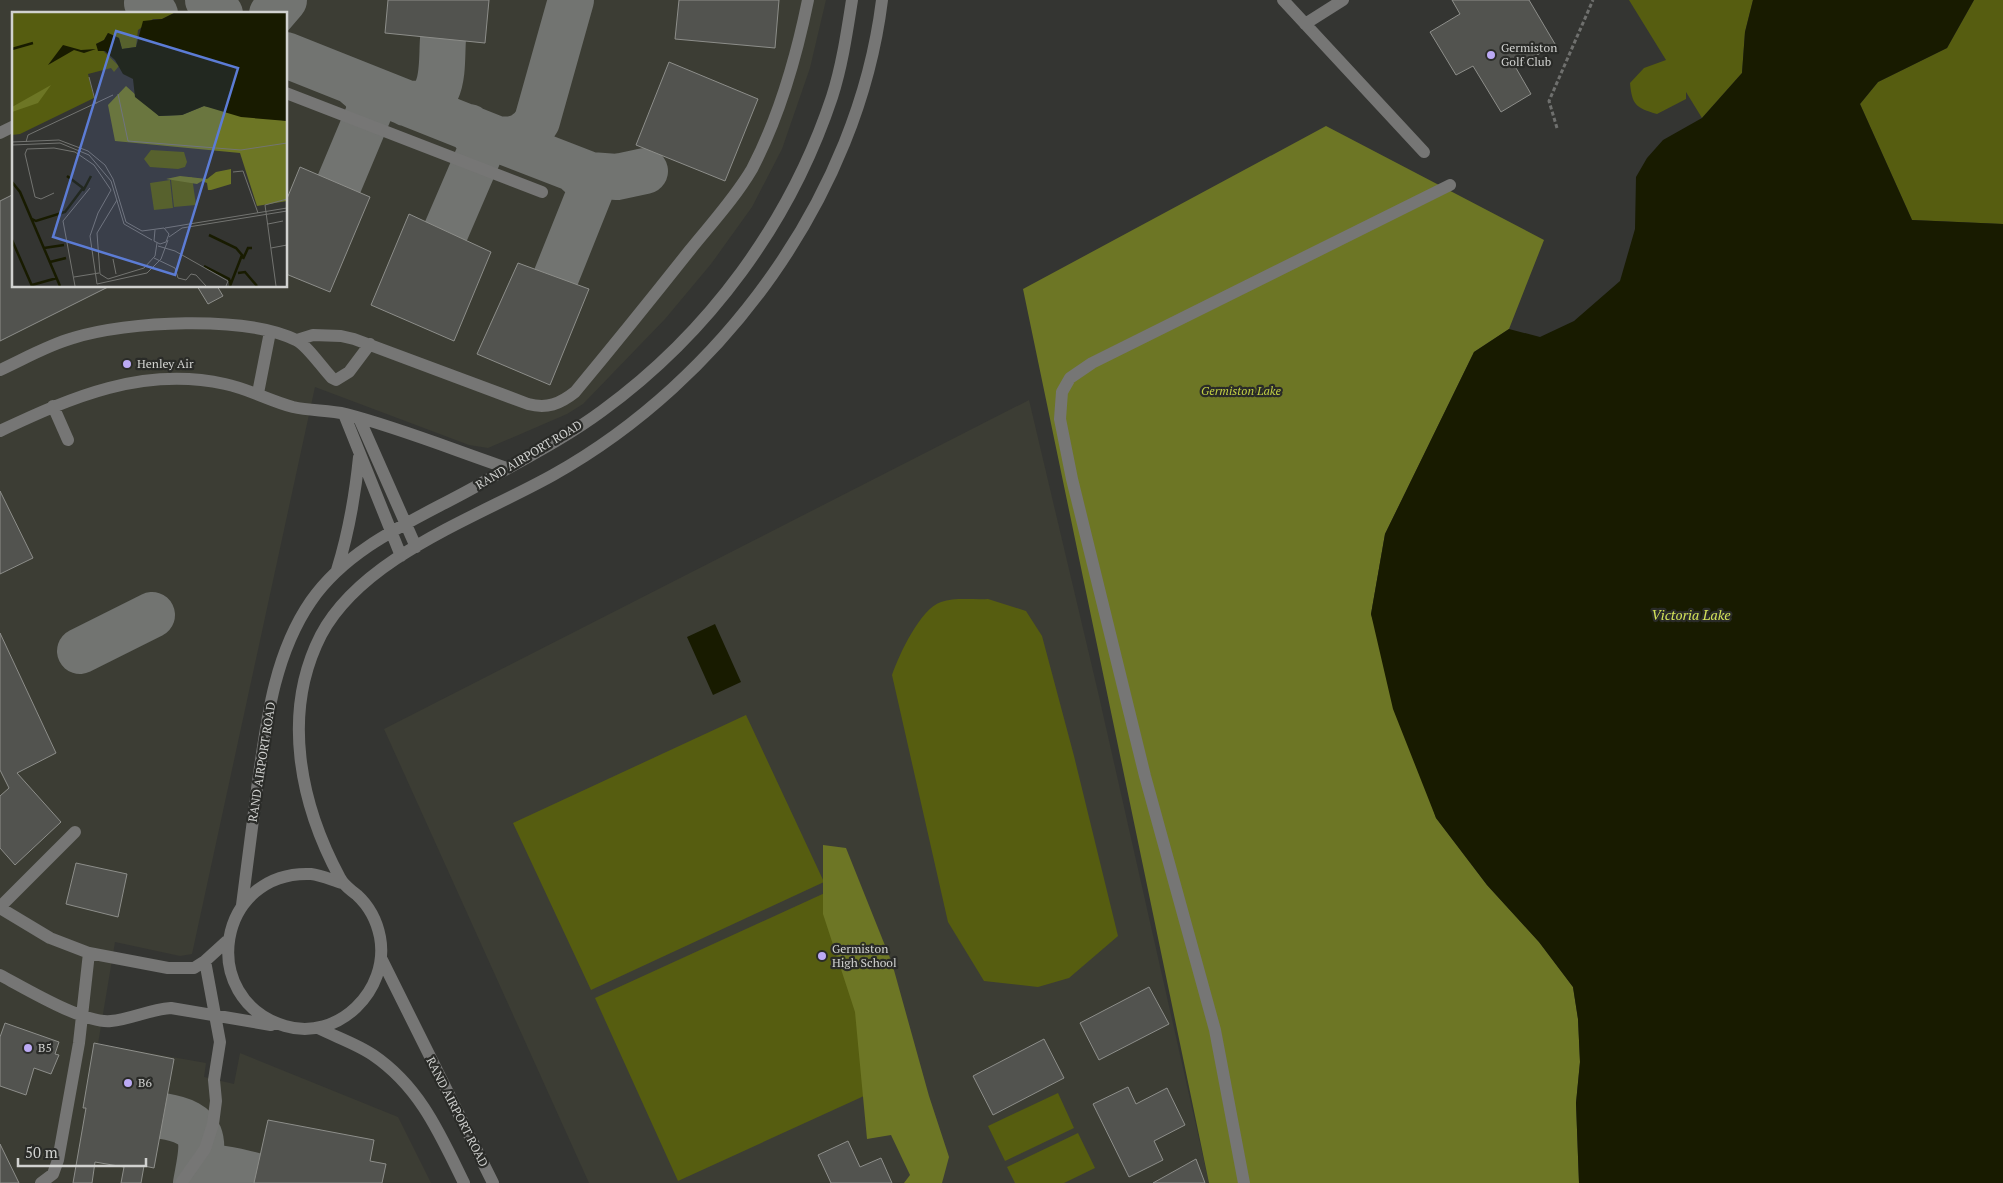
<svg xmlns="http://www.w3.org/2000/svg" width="2003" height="1183" viewBox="0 0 2003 1183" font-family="'PT Serif',serif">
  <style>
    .built { fill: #3c3d34; fill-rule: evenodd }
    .green { fill: #565d10 }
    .forest { fill: #6d7625 }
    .water { fill: #181b00 }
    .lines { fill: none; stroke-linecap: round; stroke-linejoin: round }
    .taxiway { stroke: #727471; stroke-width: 46 }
    .building { fill: #52534f; stroke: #8d8e8a }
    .path { stroke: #6f706e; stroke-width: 3; stroke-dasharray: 4 2.5; stroke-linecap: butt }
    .minor { stroke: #767675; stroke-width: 12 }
    .poi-dot { fill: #bcaaf5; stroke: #2a2b28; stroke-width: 2 }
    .labels { text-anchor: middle; stroke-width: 4.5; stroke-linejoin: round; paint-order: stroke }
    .poi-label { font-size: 12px; fill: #d1d2d0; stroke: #2a2b28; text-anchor: start }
    .park-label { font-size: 12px; font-style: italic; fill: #c1cf44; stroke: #2a2b28 }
    .street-label { font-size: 12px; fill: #d1d2d0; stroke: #2a2b28 }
    .water-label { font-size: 14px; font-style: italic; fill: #d2e159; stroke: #2a2b28 }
    .inset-river { fill: none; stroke: #181b00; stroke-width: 2.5 }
    .inset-road { fill: none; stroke: #737471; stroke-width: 1 }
    .view { fill: #5c7cd5; fill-opacity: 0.15; stroke: #5c7cd5; stroke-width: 2.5 }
    .inset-edge { fill: none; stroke: #d1d2d0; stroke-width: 2.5 }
  </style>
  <rect width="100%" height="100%" fill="#343532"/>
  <path class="built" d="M0,0h826l-16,68 -28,81 -30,58 -41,57 -46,55 -82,85 -16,10 -79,34 -19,-3 -154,-58 -123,567 -12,2 -65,-14 -17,102 108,19 -2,14 30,7 6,-31 158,64 33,66h-431zM14,14h272v272h-272z
    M1029,400l69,292 111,491h-620l-205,-454z"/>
  <path class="green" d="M1629,0h124l-8,32 -3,41 -40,45 -16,-26v7l-29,15c-21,-6 -25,-9 -27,-31l14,-15 22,-8z
    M1974,0h29v224l-91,-4 -52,-116 18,-22 69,-34z
    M988,599l38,12 16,25 32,120 44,180 -49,42 -31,9 -54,-6 -36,-59 -56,-247c7,-20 28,-66 49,-73 14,-5 33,-2 47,-3z
    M746,715l78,167 -233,108 -78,-167z
    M827,892l83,183 -232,106 -83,-183z
    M1058,1093l16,35 -69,33 -17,-35z
    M1078,1133l17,35 -31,15h-49l-8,-16z"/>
  <path class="forest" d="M1326,126l218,114 -35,89 -35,23 -89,182 -14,80 65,204 51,67 52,57 34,45 5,32 2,43 -4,41 3,80h-370l-186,-894z
    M823,845l23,3 46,115 37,133 20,61 -7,26h-38l6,-8 -19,-40 -24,4 -12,-127 -32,-98z"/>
  <path class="water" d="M1753,0h221l-27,48 -69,34 -18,22 52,116 91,4v959h-424l-3,-80 4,-41 -2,-43 -5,-32 -34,-45 -52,-57 -51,-67 -43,-109 -22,-95 14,-80 89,-182 35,-23 31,8 34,-16 46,-40 15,-52 1,-52 11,-19 16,-18 39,-22 40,-45 3,-41z
    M715,624l26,58 -28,13 -26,-58z"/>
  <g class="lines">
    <path class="taxiway" d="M208,0l12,14
      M147,3l8,11
      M272,14l12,-14
      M286,55l211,84c17,2 31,-2 40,-18l34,-121
      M406,103c41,7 35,-37 37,-64
      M497,139l93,36 27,2 28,-6
      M339,184l31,-74 -3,-16 -14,-12
      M446,231l34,-79 -1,-12 -10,-13
      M556,277l34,-85 -4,-12 -12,-11
      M80,651l72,-36
      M163,1116c48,8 40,28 33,67
      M196,1183c8,-25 41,-11 60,-7"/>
  </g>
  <path class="building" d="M388,0h101l-4,43 -100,-10z
    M679,0h100l-4,48 -100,-9z
    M1452,0h77l26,44 -39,24 15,26 -30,18 -28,-46 -17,9 -26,-43 30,-18z
    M669,62l89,37 -33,82 -89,-36z
    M300,167l70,30 -40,95 -44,-18v-73z
    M14,194v92h96l-110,55v-140z
    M409,214l82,38 -37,89 -83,-36z
    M518,263l71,26 -39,96 -73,-31z
    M197,286h20l6,10 -15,8z
    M0,491l33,67 -33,16z
    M0,633l56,120 -39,20 44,49 -46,43 -15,-17v-52l9,-8 -9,-18z
    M76,863l51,11 -9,43 -52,-13z
    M1149,987l20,37 -70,36 -19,-37z
    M5,1023l54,19 -4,12 4,1 -8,19 -17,-6 -8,27 -26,-9v-49z
    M1044,1039l20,39 -71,37 -20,-39z
    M94,1043l80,16 -20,109 -10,-2 -3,17h-20l3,-16 -29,-5 -3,21h-19l13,-75h-3z
    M1128,1087l8,17 31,-16 18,37 -31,16 9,19 -34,17 -36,-73z
    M268,1120l106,20 -4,21 16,3 -4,19h-128z
    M848,1141l12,26 21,-9 11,25h-61l-13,-28z
    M0,1144l19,39h-19z
    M1196,1159l9,24h-52z"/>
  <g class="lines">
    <path class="path" d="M1557,128l-8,-27 44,-101"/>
    <path class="minor" d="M1283,0l141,152
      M1305,24l38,-24
      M286,93l256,99
      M0,133l14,-7
      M297,340l16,-5 28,1 13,3 174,65c19,5 32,0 47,-12 39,-47 77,-94 115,-142 21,-26 45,-52 62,-81 28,-54 44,-110 56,-169
      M0,370c24,-11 48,-25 73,-32 54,-17 172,-23 223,2 11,5 27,29 36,38l4,2 13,-8 21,-28
      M258,393l12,-61
      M53,406l15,34
      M344,414l57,142
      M359,418l57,129
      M0,431c72,-34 143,-65 225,-47 24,5 45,17 68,23 17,4 35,3 53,7 54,14 108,36 161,54
      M337,570c12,-38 18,-74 22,-113
      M342,883c-10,-3 -21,-8 -31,-9 -94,-4 -115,125 -26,152 53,16 105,-36 95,-89 -3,-15 -11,-31 -23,-42 -7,-6 -13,-9 -17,-17 -40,-74 -59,-165 -19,-243 42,-79 157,-118 232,-160 170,-95 305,-280 329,-475
      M242,905c5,-39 10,-77 15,-116 9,-64 16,-133 54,-188 40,-58 112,-84 171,-118 40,-23 82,-44 120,-72 107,-78 188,-188 230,-314 10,-31 15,-65 20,-97
      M0,907l75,-75
      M0,908l50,30 39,15 79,15h26l11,-7 22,-20
      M382,960l111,223
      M0,975c25,13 84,49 111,46 20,-2 37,-11 60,-13l100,17
      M318,1028c18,9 39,16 55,27 47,32 67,79 91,128
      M41,1183l12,-9 5,-14 21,-117 10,-90
      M181,1183l24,-34 8,-25 3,-23 -2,-21 6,-38 -15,-81
      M1244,1183l-29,-153 -70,-254 -73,-297 -12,-60 2,-27 8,-14 22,-15 358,-178"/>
  </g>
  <g class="poi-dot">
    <circle cx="1491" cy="55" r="5"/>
    <circle cx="127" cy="364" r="5"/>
    <circle cx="822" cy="956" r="5"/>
    <circle cx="28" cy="1048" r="5"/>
    <circle cx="128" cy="1083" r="5"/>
  </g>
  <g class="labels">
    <g class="poi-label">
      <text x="1501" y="52">Germiston<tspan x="1501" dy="14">Golf Club</tspan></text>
      <text x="137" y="368">Henley Air</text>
      <text x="832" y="953">Germiston<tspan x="832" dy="14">High School</tspan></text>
      <text x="38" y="1052">B5</text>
      <text x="138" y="1087">B6</text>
    </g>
    <g class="park-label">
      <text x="1241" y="395">Germiston Lake</text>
    </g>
    <g class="street-label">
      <text transform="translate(529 455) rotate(-31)" y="4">RAND AIRPORT ROAD</text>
      <text transform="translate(262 762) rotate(-81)" y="4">RAND AIRPORT ROAD</text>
      <text transform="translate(457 1112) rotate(63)" y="4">RAND AIRPORT ROAD</text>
    </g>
    <g class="water-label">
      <text x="1691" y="620">Victoria Lake</text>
    </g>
  </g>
  <g transform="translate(12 12)">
    <rect width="275" height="275" fill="#343532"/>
    <path d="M0,1h162l-12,6h-9l-15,11 -2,17 -14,2 -3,-11 -11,-5 -4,7 -8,4 23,22 -5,6 -3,-4 -23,6 6,24 -74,36 -8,1zM139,138l33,2 3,10 -2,5 -7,2 -28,-2 -6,-8zM180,165l4,28 -22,2 -3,-27zM158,168l3,28 -19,2 -4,-27z" fill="#565d10"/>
    <path d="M39,73l-13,18 -26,9v-5zM114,74l33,30 23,-1 22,-9 83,15v80l-30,5 -17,-53 -125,-12 -7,-36zM219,157v15l-20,6h-3l-1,-7 -5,-2 -5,3 -31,-5 14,-3 27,3 9,-7z" fill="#6d7625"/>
    <path d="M162,1h113v108l-46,-4 -37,-11 -22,9 -23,1 -24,-19 -2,-18 -10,-5 -8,-14 -10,-9h-7l-2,-7 8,-4 4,-7 11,5 3,11 14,-2 7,-26 19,-2zM51,33l18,5 15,-1 -12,4 -10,-3 -26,15z" fill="#181b00"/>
    <path class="inset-river" d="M0,37l21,-6M0,170l8,10 40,94M71,179l8,-15M20,207l4,2 29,-9 18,-24 -16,-12M197,223l27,13 6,7 -12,31M0,228l20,46M32,236l20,-3M231,247l5,-11h4M38,250l16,-4M192,254l25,13 2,6M226,261l7,-1 12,14M20,273l25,-7"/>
    <path class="inset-road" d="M77,65l7,27M106,82l10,47 113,9 46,-7M0,130l47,-2 29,11 17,14 8,14 13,43 16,9 22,-3 5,6 -3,8 -6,2 -6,-3 1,-11M14,130l2,-7 85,-40M0,133l48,-2 29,12 22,26 13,43 28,16M221,160l10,-1 15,42M42,181l-13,6 -6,-2 -10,-43 2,-5 27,-1 21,4 19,13 17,25 -13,23 -8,23 7,48 50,-11 14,-14 7,-19M105,188l-20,33 3,41 8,5 36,-11 11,-12 2,-13M256,212l15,-3M153,216l122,-20M157,225l13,-9 105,-17M146,234l17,5 53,30 -2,5M259,236l16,-3M142,246l21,10 3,10 8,2 5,-6 5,1 10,11M101,247l3,15M62,265l25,-4M63,274l-12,-65 27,-33M264,274l-11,-81 22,-6"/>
    <path class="view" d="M104,19l122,37 -63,207 -122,-38z"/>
    <rect width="275" height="275" class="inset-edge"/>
  </g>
  <path d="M18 1158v8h128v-8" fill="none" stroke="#d1d2d0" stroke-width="2.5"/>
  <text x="25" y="1158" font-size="15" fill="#d1d2d0" stroke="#2a2b28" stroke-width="4" paint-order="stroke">50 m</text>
</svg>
